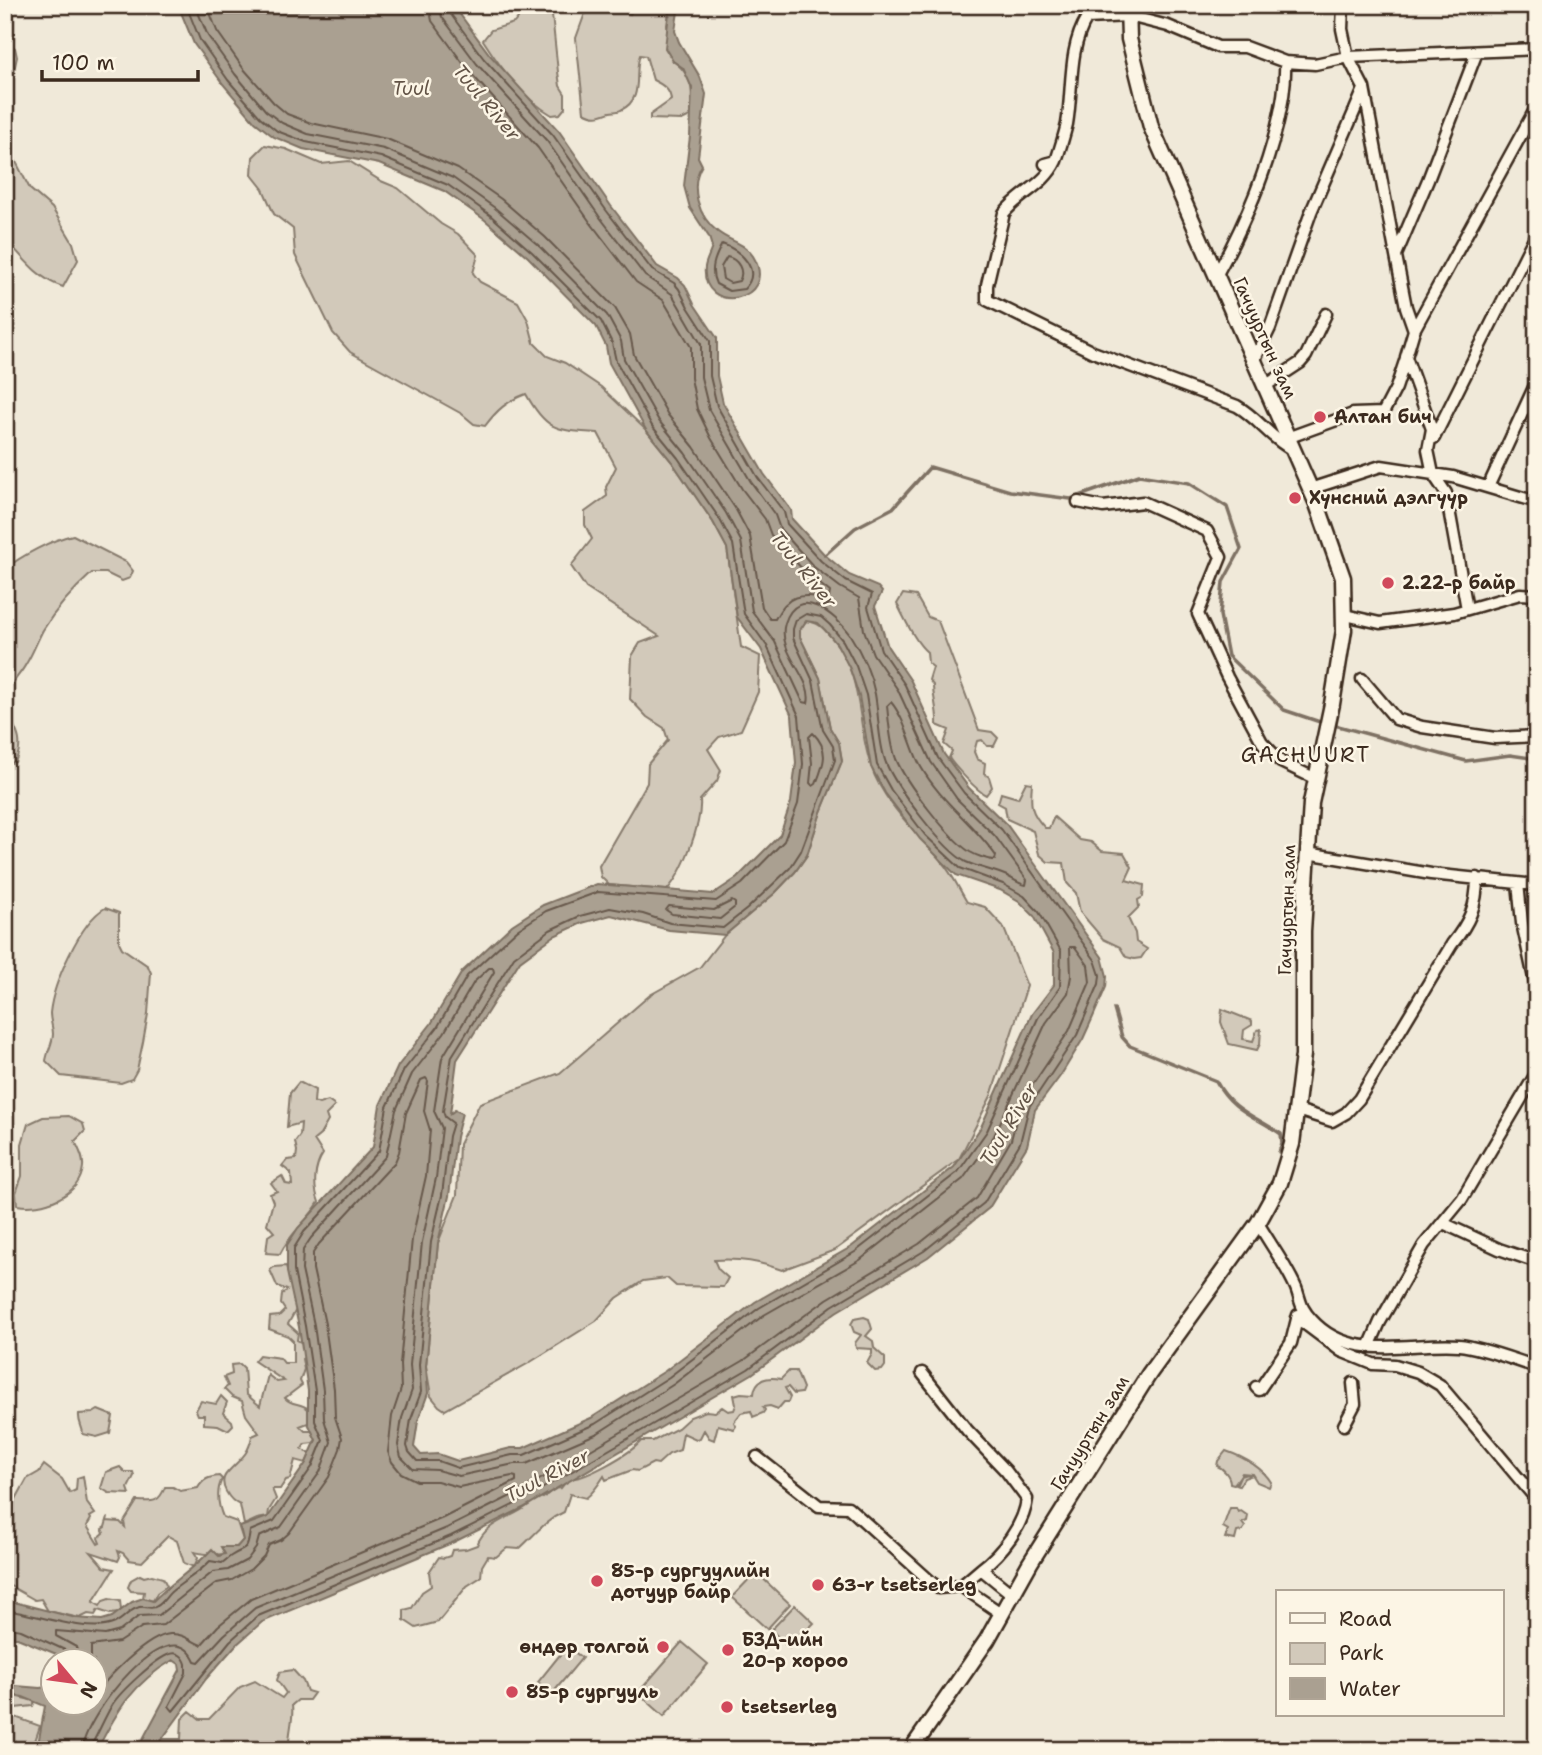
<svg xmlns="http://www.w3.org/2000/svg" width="1542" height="1755" viewBox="0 0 1542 1755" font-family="'Shantell Sans',sans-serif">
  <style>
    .green { fill: #d2c9ba; stroke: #867a6c; stroke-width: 2 }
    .water { fill: #aaa091; stroke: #7e7163; stroke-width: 2; fill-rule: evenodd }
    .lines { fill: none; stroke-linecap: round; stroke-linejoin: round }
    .shore { stroke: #67594c; stroke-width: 2 }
    .stream { stroke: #7e7163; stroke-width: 3.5 }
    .minor-casing { stroke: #3b2a1e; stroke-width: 15 }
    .secondary-casing { stroke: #3b2a1e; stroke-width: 19 }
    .minor { stroke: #fcf5e5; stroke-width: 10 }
    .secondary { stroke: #fcf5e5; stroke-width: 14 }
    .poi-dot { fill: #d1495b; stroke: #fcf5e5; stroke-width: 2.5 }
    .labels { text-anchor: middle; stroke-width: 5; stroke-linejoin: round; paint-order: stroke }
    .street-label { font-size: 18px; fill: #3b2a1e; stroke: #fcf5e5 }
    .poi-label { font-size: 18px; font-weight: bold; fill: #3b2a1e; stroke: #fcf5e5; text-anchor: start }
    .water-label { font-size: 19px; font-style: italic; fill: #625346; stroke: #fcf5e5 }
    .quarter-label { font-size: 21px; letter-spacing: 2px; fill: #3b2a1e; stroke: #fcf5e5 }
  </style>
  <rect width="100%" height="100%" fill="#f0e9d9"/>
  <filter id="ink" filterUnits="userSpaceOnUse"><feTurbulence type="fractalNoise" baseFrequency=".0143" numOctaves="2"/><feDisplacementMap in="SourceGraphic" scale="14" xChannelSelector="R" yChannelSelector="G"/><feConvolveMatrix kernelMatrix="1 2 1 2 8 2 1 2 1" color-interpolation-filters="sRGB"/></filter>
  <g filter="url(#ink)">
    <path class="green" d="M513,5h38l7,67 2,14 5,8v14l-5,6 -8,1c-30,-17 -51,-47 -69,-75l8,-10 23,-7 4,-5z
      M588,5h36v5l6,4 8,-9h32l-3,20 6,36c19,13 22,33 17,55l-8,4 -32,-1v-4l21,-15c-1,-11 -8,-15 -18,-20l-7,-24 -6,-1c-7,18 5,44 -19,55 -3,2 -7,1 -11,2 -11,4 -15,6 -26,0l-8,-74z
      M5,40l10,8 2,9 -6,27 -1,32 2,38 18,35 22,19 21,35 5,17 -15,27c-25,-8 -41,-30 -58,-49z
      M265,145l21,4 35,15 28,-3 32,20 17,7 43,36 17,10 20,21 -5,18 7,9 38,20 10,18 6,23 13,13 18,7 36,24 45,43 26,32 41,60 14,26 14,99 19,9 -2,36 -17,38 -22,7 -11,12 13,21 -4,11 -17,19c2,23 -17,73 -33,90l-58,-5 -8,-8 -2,-11 48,-83 1,-19 20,-24 -4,-12 -17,-11 -17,-18 2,-43 8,-13 19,-7 -73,-48 -15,-22 21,-27 -7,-14v-13l22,-16 -1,-9 10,-20 -18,-34c-41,-3 -51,-1 -72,-39 -19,7 -29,16 -41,32l-11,-2 -12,-10 -112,-62 -17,-19 -38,-78 -2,-26 -19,-15 -11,-25 -11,-14 1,-18z
      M73,535l53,27 7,9 -3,7 -8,3 -16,-8h-14c-18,16 -36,36 -49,57 -6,11 -10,23 -17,34 -5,10 -17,21 -20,32 -5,25 24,34 9,66l-10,2v-195c16,-13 48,-30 68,-34z
      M903,594l13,2 12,21 10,4 41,109 13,2 6,6 -4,8h-7l-5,-6 -5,1 -3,11 3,7 8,4 -1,10 5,4 3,10 -6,8c-9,-4 -31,-28 -37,-37l3,-7 -8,-7 5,-14 -12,-5c1,-15 -4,-26 -4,-40l-4,-5 4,-13 -5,-4 -1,-11c-12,-10 -22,-33 -30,-48z
      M806,621c13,1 18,8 26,17 32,38 24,84 39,128 11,35 47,68 70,95 11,12 18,28 26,41l18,5 18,19 24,60 -36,110 -32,63 -124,91 -53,20c-23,-9 -44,-12 -68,-10l4,9 10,9 -5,9 -47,-1 -9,-8 -24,3 -26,17 -21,23 -67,42 -84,47 -6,-4 -8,-10 -5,-30 12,-123 19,-48 2,-51 21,-41 80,-30 90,-78 50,-28 25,-32 50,-42 20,-21 12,-17 14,-43 21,-51 -3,-18 -9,-15 -10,-50 -20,-41v-7z
      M1026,782l6,1c-2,22 -2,29 13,45h4l5,-11 26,23 11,2 11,9 22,2 8,14 -6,13 18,5 -1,12 -5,3 1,7 -11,11 7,15 1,9 11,7 -6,9 -7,1 -8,-2 -6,-10 -17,-8 -23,-27 -4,-19 -9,-10 -3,-20 -16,-1 -9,-8 -6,-23 -26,-12 -2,-12 -7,-4 3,-10 17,5z
      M105,908l14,5v29l3,6 26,18 3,7 -3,41 -5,28 -6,28 -5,9 -11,4 -60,-7 -15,-15c1,-9 7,-18 7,-27 0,-7 -3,-13 -3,-21 3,-29 30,-91 55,-105z
      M1222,1009l30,12v4l-8,5 -1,9 10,2 4,-11 4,-1 -1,15 -3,6 -28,-6 -8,-22z
      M299,1082l16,8 -1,12 5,2 9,-3 7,5 -9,9 2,6 -8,14 -6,5 9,14c-9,13 -10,33 -4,48 -11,19 -29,31 -39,52l-14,-1 2,-17 6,-4 -7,-8 6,-22 -3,-8 7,-3 -6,-8 11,-7 4,8 6,1 -1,-12 -9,-7 5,-6 9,-1 1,-8 -2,-9 5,-7 1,-12 -14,4 3,-34z
      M69,1116l14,8 2,7 -10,10c4,9 9,17 8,26 -3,29 -41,43 -66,38l-1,-12 6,-17v-32l6,-20 15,-7z
      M286,1266l11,42 -9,16 10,9 -1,7 5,3 5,13 -5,3 2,10 -4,12 2,4 -17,13c7,8 16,4 23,11v14l-8,3 5,5h7l4,9 -3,3 -8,1 -3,5 8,5 -4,9 -11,-3 -5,19 -4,1 -6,9h-8l4,10 -7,11 -1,7 -11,2 -13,6 -4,-20c-10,-4 -23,-21 -13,-32 12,-14 21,-16 25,-37l7,-3 -13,-18 -4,-14 -10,-4 -8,-8 4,-3 -4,-9 8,-3 -1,-9 9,-1 4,4 2,26 14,12 8,-31 9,7 7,-1 -30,-20 5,-6 21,3 4,5h9v-22l-5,-5 -19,-7 1,-12 9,-1 6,-6 -4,-6 1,-10 5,-4 -10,-4 -7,-16 4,-3z
      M864,1317l5,2 3,10 -6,7 7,5 1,7 11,10v8l-3,4 -7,1 -8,-8 5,-9v-5l-16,-1 -1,-5 6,-8 -7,-3 -3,-8 3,-5z
      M789,1371h7l7,17 -2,5 -7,1 -6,-7 -3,1 5,9 -2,5h-4l-6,7 -8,-3 -7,1 2,3 -2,3 -10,4 -2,-6 -10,2 -7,9 2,4 -2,3 -16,-4 -4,15 -5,-2 -5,-8 -4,8 -4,1 -13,-6 -3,17 -11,4 -11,10 -5,-1 -15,8 -6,-1 -26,10 -2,-4c-5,8 -11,17 -18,22l-16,-4 -6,18c-19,8 -31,25 -45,37l-12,-1 -11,9 -8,-1 -6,10 -1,11 -14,9 -29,36 -22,6 -12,-8v-10l8,-2 10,-16 9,-6 -2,-14 10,-15 5,1 6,-2 2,-6 14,-1 11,-4c9,-24 35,-26 53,-41 3,-3 5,-6 8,-8l5,2 11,-9 7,-1 8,-10c14,3 62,-25 72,-37h12l25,-13 12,-11 16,-6 9,1 7,-5 6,4 6,-1 2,-5 -2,-10 7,-2 13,1c1,-15 13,-18 27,-15z
      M221,1396l6,6 -4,11 9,8 1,4 -5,5 -10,-5 -14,-1v-9h-6l-2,-5 5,-9 15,3z
      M98,1410l15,6 -3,17 -13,4 -14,-3c0,-7 -5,-11 -4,-20l14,-1z
      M1226,1451c17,6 35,15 45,31l-2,5 -12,-5 -5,-8 -10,-1 -2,3 7,-2 3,2 -6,2 -5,8 -3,-1 4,-9 -6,8 -4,-1c0,-7 -7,-15 -13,-17l1,-5z
      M44,1465l18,14 8,14 6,-3 1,-12 6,-2 4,27 8,11 -5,3 1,2 -4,7 11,18 2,-1 -2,-5 6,-5 -2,-4 3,-2 3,-10 -1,4 13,1 5,5 -1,-5 13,-21c16,1 22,2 28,-14h8l7,4 18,-3c5,-9 11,-11 21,-12l3,3c-6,12 -4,26 1,38l14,5 6,18c-14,18 -29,16 -49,12l4,6 -4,9 -10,-4 -7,-22 -9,-5 -26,26 -13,-2 -6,-7 -5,-2 2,6 -2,4 -27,-9 13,15 10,2 -21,33 7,4 3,-5 6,-2 11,2 1,9 -2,3 -9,1 -12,-4 -3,5 -7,-1 -8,4 -32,-7 -7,-12 -6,1 -30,-17v-64l22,-40 12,-7z
      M120,1467l5,5h8l1,4 -6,12 2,6 -21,-1 -8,-5 5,-16z
      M1230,1508h6l2,4 3,-1 7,5 -1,5 -5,2 3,4 -3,4 -5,1 -2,8 -10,-2 3,-8 -5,-3z
      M756,1572l34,32 -23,25 -35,-32z
      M140,1575l4,2 8,-2 11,3 4,8 -10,7 -4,8 -10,-3 1,-6 -13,-1 -3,-4 3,-7z
      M795,1605l19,18 -25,25 -18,-18z
      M682,1642l26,22 -44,52 -26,-23z
      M567,1646l15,12 -30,36 -14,-12z
      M293,1670l10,11 4,10 7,2 -5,7h-11l-6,5c2,16 -4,28 -3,43l3,2h-138l7,-11h20l1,-20 8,-8 10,8h9l31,-32 15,-6 27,17 4,-5 -9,-13 3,-8z
      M5,1694l30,7 -2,5 -18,2 -3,8 28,10 -6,18 -29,2z"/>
    <path class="water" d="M178,5h275l37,50 69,76 52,75 46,60 21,12 7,7 9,19 23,34v38l6,27 41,71 27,36 1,9 33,36 24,20 29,12 4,5 -7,14 13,41 23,34 33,73 25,34 38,37 95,132 5,19 -1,11 -13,30 -10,22 -22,36 -26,35 -8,36 -38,62 -61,49 -92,55 -84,62 -229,134 -69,34 -192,80 -27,24 -29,33 -52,71h-17l43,-80 -1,-6 -6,-4c-40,23 -56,51 -76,90h-60l8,-44 -22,-9 -18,-3v-9l35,3 12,-2v16h42v-42h-23l-66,-27v-30h13l58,15 26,2 10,-3 20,-15 11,-4 10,3c19,-19 41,-32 59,-52l7,7 6,-2 -4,-7h16l6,-7 -3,-13 28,-10 38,-54 10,-23 -8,-17v-32l-9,-64 -12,-55v-27l11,-17 75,-81 7,-42 18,-39 33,-42 31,-52 50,-47 31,-20 54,-21 116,10 24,-16 43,-43 11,-33 5,-39 -4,-47 -31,-67 -24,-32 -10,-69 -14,-26 -41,-60 -26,-32 -37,-67 -3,-17 -10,-20 -68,-69 -43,-37 -41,-29 -65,-27 -76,-15 -29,-12 -19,-15 -32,-38 -29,-40zM806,621l12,2 7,7 12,14 13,25 9,27 12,71 14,26 35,46 36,36 44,15 19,11 15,15 20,37v32l-22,29 -51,113 -27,40 -103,80 -96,55 -90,69 -74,47 -68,30h-12l-53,13 -20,-7 -17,1 -7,-8 4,-26 10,-28 -2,-27 12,-123 11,-47 7,-59 6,-24 -7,-3 -5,4 7,-54 63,-99 34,-25 28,-13 29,-8 58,15 56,5 50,-42 20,-21 12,-17 14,-43 21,-51 -3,-18 -9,-15 -10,-50 -20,-41v-7z
      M670,5h9l-4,26 4,11 21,35 6,17 -8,63 4,8c-13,21 -4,52 16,67 11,9 27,11 35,24 28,46 -53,61 -48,11 1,-7 5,-13 7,-20l-3,-10 -19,-29 -6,-22 6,-50 2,-48 -9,-20 -10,-7 -8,-13z"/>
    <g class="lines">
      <path class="shore" d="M195,5l13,31 27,38 31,37 16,12 26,11 76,15 69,29 42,30 43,37 69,70 14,26 3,18 35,62 26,32 41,60 15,28 11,70 23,31 28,60 5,1c6,-25 -32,-50 -23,-80 13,-40 51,-8 65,12 11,17 21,39 25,59 4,22 3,48 11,69 10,24 57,87 80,99 13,6 28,8 41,14 6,3 12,8 19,9l1,-5 -32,-44 -38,-37 -26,-37 -33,-72 -25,-36 -9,-24 -5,-32 -19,-11 -26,-20 -34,-38 -5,-14 -24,-33 -42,-72 -8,-33v-33l-29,-50 -27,-18 -46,-60 -52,-75 -70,-77 -35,-47 -3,-12
        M207,5l10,26 26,37 31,35 13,11 24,9 76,16 71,30 43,30 44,38 70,71 15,26 4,21 34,60 26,32 41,61 15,28 12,71 8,12h5c14,-28 27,-24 54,-21l1,-6 -24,-19 -35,-38 -6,-16 -23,-30 -31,-51 -14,-29 -6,-31v-31l-28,-47 -27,-18 -46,-60 -52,-74 -70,-78 -36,-49 -3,-16
        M722,244c18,6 41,26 22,45l-15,2 -13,-7c-7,-14 -1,-27 6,-40z
        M727,257c11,2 18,14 12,24l-9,2 -7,-4 -2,-12z
        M806,614l15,3 9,8 13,16 13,25 10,29 11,70 14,25 34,45 35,33 43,16 21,12 15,16 22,39 -1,36 -22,31 -51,113 -29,41 -103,80 -96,56 -90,69 -74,47 -71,31h-12l-54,13 -20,-7h-21l-8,-9 -2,-6 4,-27 10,-27 -2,-27 12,-123 11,-47 7,-59 4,-13 -8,-6 -2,-6 9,-55 62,-99 36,-27 30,-14 30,-8 33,6 27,9 53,5 24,-19 43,-41 11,-17 34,-91 -2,-14 -10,-16 -10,-49 -20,-43v-9l3,-9z
        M891,702c15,18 19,45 30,65 20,35 53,57 75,89l-1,4c-7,0 -18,-4 -25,-8 -22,-14 -64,-69 -74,-93 -6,-16 -7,-36 -9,-53z
        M813,733c17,17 11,31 3,51l-3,2 -3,-3 2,-20 -3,-26z
        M732,901l3,2v4l-15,12 -48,-5 -6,-4 3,-4 45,4z
        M5,1610c28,3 86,25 110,13 9,-4 13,-12 22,-15 7,-4 13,3 20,-2 6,-3 10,-11 15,-15 13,-11 27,-18 38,-30l12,2c3,-2 6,-5 9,-7 15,-10 16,-2 19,-25l24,-10 38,-54 11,-27 -8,-19v-30l-10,-65 -11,-55v-23l10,-16 75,-81 8,-44 17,-37 33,-42 30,-52 50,-46 29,-19 52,-19 118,9 26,-17 42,-43 14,-37 5,-40 -4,-48 -32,-70 -23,-32 -11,-70 -14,-26 -41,-60 -26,-32 -36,-65 -4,-18 -11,-22 -69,-69 -42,-37 -42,-30 -67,-28 -75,-15 -29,-11 -17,-14 -32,-37 -28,-40 -14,-35
        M5,1627l16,3 46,21 4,4 1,5
        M80,1660l-4,-13 -20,-11v-5l49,4 15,-4 19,-15 20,-1 54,-43 15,-2 19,-10 9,-12 3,-11 22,-10 39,-55 11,-30 -7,-23 -1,-29 -9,-65 -12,-55 1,-20 8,-12 75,-82 10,-46 16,-36 32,-41 30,-51 15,-14h4l1,4 -52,86 -8,53 8,17 -6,50 -14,64 -12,123 2,25 -10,28 -4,27 3,12 12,12 24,1 22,6 55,-12h12l72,-31 76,-49 90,-69 96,-55 103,-81 31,-43 52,-113 22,-30 3,-17 -1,-29h5l13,18 2,17 -21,49 -48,71 -10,38 -34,58 -58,46 -92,55 -84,62 -228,133 -68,34 -192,80 -31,27 -25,27 -4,-1c-25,-56 -111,56 -113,89
        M91,1660v-14l28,-4 23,-15 21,-2 54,-42 15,-3 19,-11 13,-13 5,-11 12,-5 8,-7 40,-56 11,-28 2,-11 -7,-21 -1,-28 -9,-65 -12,-55v-16l6,-9 76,-82 4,-10 7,-39 15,-33 5,-2 2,3 -4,30 6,19 -4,46 -14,63 -12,125 1,25 -9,27 -4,36 4,10 9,11 16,8h20l22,6 53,-11 4,1v4l-73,37 -192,81 -33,27 -17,19c-10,-4 -18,-12 -31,-11 -22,2 -65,44 -76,64
        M91,1750l1,-6c7,-13 13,-27 20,-39 8,-13 44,-47 58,-51 8,-3 14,3 16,10v9l-17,33 4,5 57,-70 28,-25 193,-80 68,-34 229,-133 84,-63 92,-55 60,-48 36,-60 9,-36 48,-72 22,-51 1,-9 -5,-15 -93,-130 -38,-37 -26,-35 -33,-73 -24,-35 -13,-43 4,-13 -26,-13 -25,-20 -34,-37 -3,-12 -26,-34 -41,-72 -7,-30v-35l-22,-34 -9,-18 -5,-6 -22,-13 -46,-60 -53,-75 -69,-76 -35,-47 -1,-7"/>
      <path class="stream" d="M825,555l30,-27 38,-20 37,-41 80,24 61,8 68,-24 50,8 38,24 14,42 -18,33 -3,33 8,41 56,54 39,13
        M1331,724l135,37 44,-6 27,4
        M1114,1009l8,28 8,9 86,35c16,30 39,35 65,53l1,9 -3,9"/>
      <g class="minor-casing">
        <path id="minor" d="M1343,5l-1,24 6,28 189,-8
          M1056,161c-11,24 -36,32 -52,52l-17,72v15l106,52 144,54c21,12 34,33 56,44
          M1045,164l11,-3c4,-12 8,-25 11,-37 6,-35 1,-76 20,-106l42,-2 39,10 50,21h27l40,15 30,2 33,-7 16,31 32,168 10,51 8,23 -8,27 26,72 -4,21 5,24 13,19 21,116
          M1396,255l32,-75 49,-128
          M1216,276c27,-49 48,-96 61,-150 5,-22 9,-41 8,-64
          M1414,330l123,-224
          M1254,361l16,-33 41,-116 53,-123
          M1265,386l35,-23 6,-7 20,-42
          M1287,438l66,-24 30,-1 13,-25 10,-30
          M1434,438l103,-206
          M1488,487l49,-106
          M1310,489l71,-23 72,11 84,25
          M1078,502l25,5 40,-5 64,29 14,26 -23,57 29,63 35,65 19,20 35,17
          M1345,615l35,8 74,-10 66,-19 17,1
          M1362,679l34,40 26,8 73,11 42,-2
          M1307,853l124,21 106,11
          M1518,883l4,40 15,69
          M1297,1110l35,11 14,-8 13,-14 93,-155c17,-21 25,-38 25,-66
          M1258,1223c12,21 28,42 38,65 5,13 4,20 16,32 39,43 98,21 147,25 23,2 55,15 78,22
          M1443,1223l56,26 38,13
          M1297,1318l44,33 32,13 22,1 23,7 22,13 97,115
          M1369,1347l11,-25 44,-77 38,-46 75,-127
          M922,1373l45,57 39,41 21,28c-3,26 -25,54 -46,70l32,26
          M1256,1387l3,3 32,-47 7,-28
          M1344,1425l11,-21 -2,-21
          M757,1457l62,49 29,1 90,81 23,-2 20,-17
          M961,1586l41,28"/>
      </g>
      <g class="secondary-casing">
        <path id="secondary" d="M911,1750l76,-110 43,-77 119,-189 109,-151 22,-40 12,-39 11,-89v-124l8,-128 21,-99 12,-74 -1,-52 -26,-74 -166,-377 -22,-88 -1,-34"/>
      </g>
      <use href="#minor" class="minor"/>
      <use href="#secondary" class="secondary"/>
    </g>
  </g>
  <g class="poi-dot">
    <circle cx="1320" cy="417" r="7"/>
    <circle cx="1295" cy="498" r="7"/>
    <circle cx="1388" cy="583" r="7"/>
    <circle cx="597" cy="1581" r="7"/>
    <circle cx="818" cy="1585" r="7"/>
    <circle cx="663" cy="1647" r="7"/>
    <circle cx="728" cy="1650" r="7"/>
    <circle cx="512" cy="1692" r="7"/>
    <circle cx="727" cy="1707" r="7"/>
  </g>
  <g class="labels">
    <g class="street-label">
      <text transform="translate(1265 338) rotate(66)" y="6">Гачууртын зам</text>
      <text transform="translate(1287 910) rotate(-88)" y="6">Гачууртын зам</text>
      <text transform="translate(1090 1433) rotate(-58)" y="6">Гачууртын зам</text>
    </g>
    <g class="poi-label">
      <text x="1334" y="423">Алтан бич</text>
      <text x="1309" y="504">Хүнсний дэлгүүр</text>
      <text x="1402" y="589">2.22-р байр</text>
      <text x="611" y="1577">85-р сургуулийн<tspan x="611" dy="21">дотуур байр</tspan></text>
      <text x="832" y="1591">63-r tsetserleg</text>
      <text x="742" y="1646">БЗД-ийн<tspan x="742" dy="21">20-р хороо</tspan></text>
      <text x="649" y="1653" text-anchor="end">өндөр толгой</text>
      <text x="526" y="1698">85-р сургууль</text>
      <text x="741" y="1713">tsetserleg</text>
    </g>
    <g class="water-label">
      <text x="411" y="95">Tuul</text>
      <text transform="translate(487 102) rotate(50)" y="7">Tuul River</text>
      <text transform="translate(804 569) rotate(51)" y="7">Tuul River</text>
      <text transform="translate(1008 1124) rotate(-59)" y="7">Tuul River</text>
      <text transform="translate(547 1475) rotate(-28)" y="7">Tuul River</text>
    </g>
    <g class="quarter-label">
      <text x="1306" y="762">GACHUURT</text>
    </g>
  </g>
  <rect width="1542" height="1755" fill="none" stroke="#fcf5e5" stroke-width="28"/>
  <rect x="14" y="14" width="1514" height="1727" fill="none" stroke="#3b2a1e" stroke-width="2.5" filter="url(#ink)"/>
  <rect x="1276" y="1590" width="228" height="126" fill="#fcf5e5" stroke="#afa495" stroke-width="2"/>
  <rect x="1290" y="1613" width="35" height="10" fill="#fcf5e5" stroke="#afa495" stroke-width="2"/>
  <text x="1339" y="1626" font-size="21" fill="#3b2a1e">Road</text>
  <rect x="1290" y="1643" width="35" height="21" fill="#d2c9ba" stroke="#afa495" stroke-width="2"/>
  <text x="1339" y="1660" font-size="21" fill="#3b2a1e">Park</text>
  <rect x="1290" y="1678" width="35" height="21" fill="#aaa091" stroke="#afa495" stroke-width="2"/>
  <text x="1339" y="1696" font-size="21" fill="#3b2a1e">Water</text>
  <g transform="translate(74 1682) rotate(119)"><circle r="33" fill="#fcf5e5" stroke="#afa495" stroke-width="2"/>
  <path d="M0-5L12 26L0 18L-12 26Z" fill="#d1495b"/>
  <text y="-10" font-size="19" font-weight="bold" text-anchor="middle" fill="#3b2a1e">N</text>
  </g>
  <path d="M42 70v10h156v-10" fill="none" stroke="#3b2a1e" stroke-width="3.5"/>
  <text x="52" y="70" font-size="21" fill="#3b2a1e" stroke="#fcf5e5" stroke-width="5" paint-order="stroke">100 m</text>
</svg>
